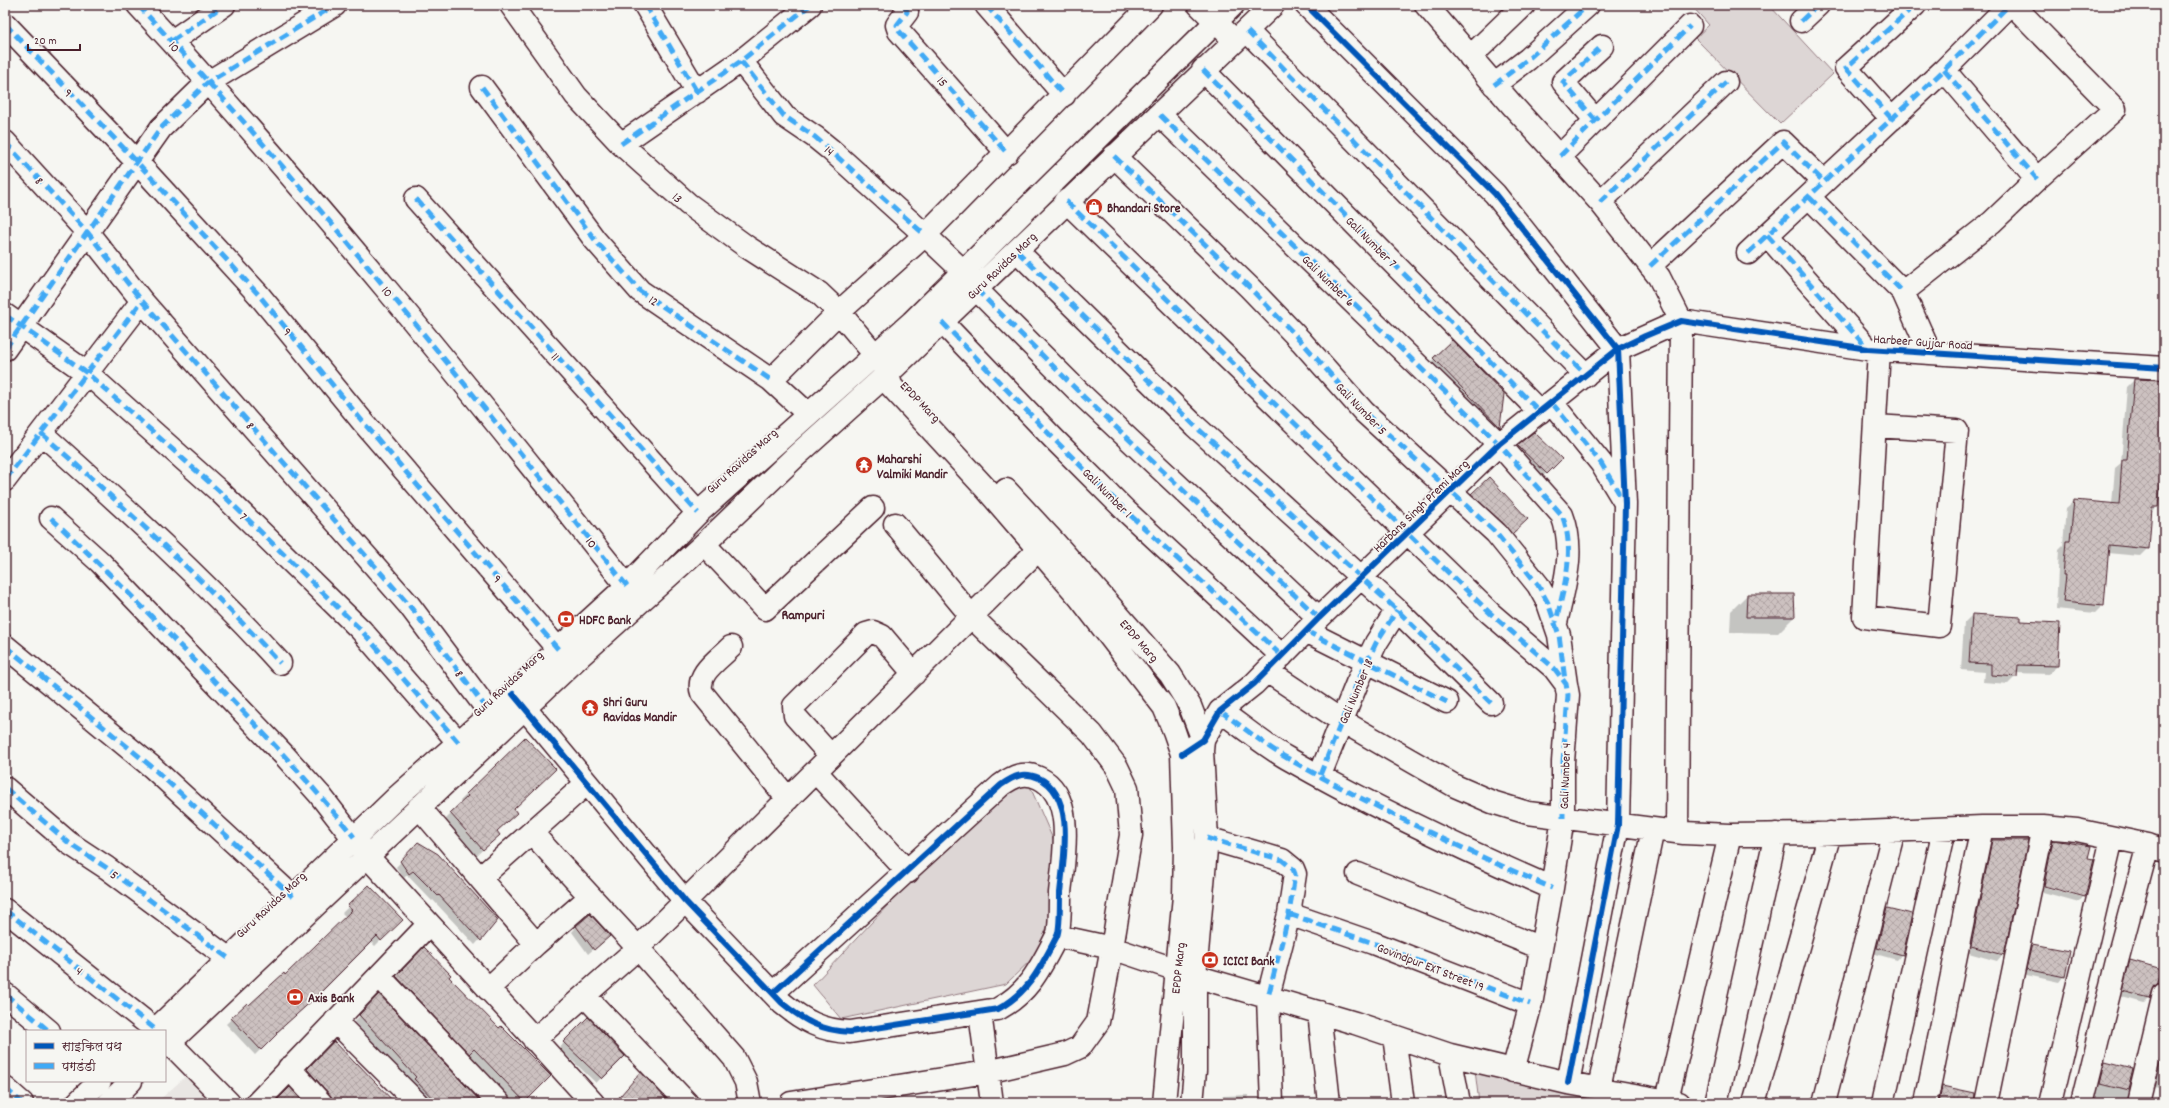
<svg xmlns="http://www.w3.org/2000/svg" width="2169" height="1108" viewBox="0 0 2169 1108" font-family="Dekko,'Playpen Sans Deva',sans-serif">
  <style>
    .built { fill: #e9e6e3 }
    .green { fill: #ddd6d5; stroke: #947a80 }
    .shadow { fill: #0003 }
    .building { fill: url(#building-cross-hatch); stroke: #4a1f2b }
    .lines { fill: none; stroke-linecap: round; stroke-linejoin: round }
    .minor-casing { stroke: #4a1f2b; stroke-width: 25 }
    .major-casing { stroke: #4a1f2b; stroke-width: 25 }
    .minor { stroke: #f6f6f2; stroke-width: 22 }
    .major { stroke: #f6f6f2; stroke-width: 22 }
    .quiet { stroke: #3fa9f5; stroke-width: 5; stroke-dasharray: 10 5; stroke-linecap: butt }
    .cycleway-casing { stroke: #f6f6f2; stroke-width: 8 }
    .cycleway { stroke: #0057b8; stroke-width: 6 }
    .labels { text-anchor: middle; stroke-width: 3.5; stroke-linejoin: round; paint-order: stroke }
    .street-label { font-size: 13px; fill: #4a1f2b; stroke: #f6f6f2 }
    .poi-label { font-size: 13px; font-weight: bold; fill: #4a1f2b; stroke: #f6f6f2; text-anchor: start }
    .neighbourhood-label { font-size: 14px; font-weight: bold; fill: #4a1f2b; stroke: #f6f6f2 }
  </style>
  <defs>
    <pattern id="building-cross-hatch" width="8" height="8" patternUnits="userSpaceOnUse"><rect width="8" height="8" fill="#ccc1c0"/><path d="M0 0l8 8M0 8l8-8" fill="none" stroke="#b1a5a5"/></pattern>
  </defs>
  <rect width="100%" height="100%" fill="#f6f6f2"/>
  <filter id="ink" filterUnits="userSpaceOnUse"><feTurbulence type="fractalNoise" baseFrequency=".025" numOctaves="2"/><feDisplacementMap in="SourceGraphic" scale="8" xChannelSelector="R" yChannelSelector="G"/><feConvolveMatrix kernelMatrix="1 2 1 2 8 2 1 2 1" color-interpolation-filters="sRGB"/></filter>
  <g filter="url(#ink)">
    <path class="built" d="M186,1076l26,27h-56z"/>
    <path class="green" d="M1691,5h78l64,69 -53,50 -85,-86 14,-13z
      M1025,775l30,69 3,50 -20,59 -32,31 -165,35 -28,-34 118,-126z
      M1473,1054l107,40 33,9h-134z"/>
    <path class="shadow" d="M1434,359l69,35 -3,32 -9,9 -65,-68z
      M2134,380l30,1v52l-7,74 -6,6 -3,35 -8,8 -33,-3 -4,52 -8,8 -39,-4 3,-60 4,-4 3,-37 8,-7 38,3 3,-36 6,-5 6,-76z
      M1534,433l27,26 -20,19 -28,-27z
      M1489,479l38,40 -20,19 -40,-39z
      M1747,595l47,22 -16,16 -48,-1 1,-21z
      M1972,615l48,7 39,2 -2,42 -8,8 -33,-1v3l-8,8 -25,-2 1,-10 -23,-2 3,-47z
      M525,738l-13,72 -16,22 2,3 -22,21 -32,-35 18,-18 -2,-2z
      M1993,840l10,114 -6,7 -32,-9 21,-105z
      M2053,841l34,17 -3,38 -5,6 -40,-11 1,-5 42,11v-2l-42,-11 8,-37z
      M419,843l78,77 -22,25 -42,-45 -1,1 -25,-26 -3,3 -8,-11z
      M369,887l32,33 -26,26 -5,-5 -115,114 -29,-31 21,-20 2,2 36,-30 61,-59 -4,-4z
      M1887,909l15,45 -5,6 -25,-7 10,-39z
      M577,926l26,15 -15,13 -16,-22z
      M2032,945l32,31 -5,6 -37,-8 5,-24z
      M424,948l24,29 51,52 51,47 -28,27h-8l-46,-49 -77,-71z
      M2130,961l32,21 -10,7 -3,9 -5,5 -26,-7 7,-30z
      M379,996l101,107h-54l-15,-20 -57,-61z
      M588,1019l36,37 -28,27 -37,-35z
      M334,1043l60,60h-69l-23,-27z
      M2164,1048v41l-15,-3 8,-31z
      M2105,1063l27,7 -6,33h-34l8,-35z
      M1942,1087l30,16h-39l1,-8z
      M1248,1095v8h-31l5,-7z"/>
    <path class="building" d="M1452,340l52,54 -4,33 -67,-69z
      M2134,379l30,1 -1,81 -5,46h-6l-3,42 -40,-4 -5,61 -41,-4 3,-27h-3l3,-34h4l4,-41 45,4 3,-44h5z
      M1534,432l28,27 -15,15 -30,-29z
      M1489,477l39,42 -16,15 -41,-40z
      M1747,594h47l1,23h-49z
      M1972,614l49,3v4l39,2 -2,43 -40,-1 -1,12 -26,-2v-11l-22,-1z
      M525,737l31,32 -42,40 3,4 -20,18 3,4 -17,15 -33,-37 18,-17 -2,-2z
      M1992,840h36l-24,115 -33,-9z
      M2053,840l38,6 -3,12 6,1 -9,38 -41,-11z
      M418,842l20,12 60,66 -17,21 -42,-46 -1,1 -25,-25 -4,3 -9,-13z
      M369,885l34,35 -22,21 -4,-5 -62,62 -39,35 1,1 -16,16 -30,-32 16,-15 2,2 35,-32 1,2 67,-65 -5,-4z
      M1887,908l25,6 -9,41 -26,-7z
      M590,914l20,22 -16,14 -18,-24z
      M2032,944l38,7 -5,26 -39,-8z
      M424,947l27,28 -2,2 50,51 2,-2 50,50 -26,26 -51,-53 -5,5 -73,-78z
      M2130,960l32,9 -4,14 -3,3 -5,12 -28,-7z
      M379,994l103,109h-45l-23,-24 2,-2 -57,-62z
      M588,1017l37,39 -23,23 -39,-37z
      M334,1041l22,23 1,-1 38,40h-62l-3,-8 -23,-26z
      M2105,1062l28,7 -5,21 -28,-7z
      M641,1072l29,31h-56z
      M1942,1086l33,7 -1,10h-35z
      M290,1087l14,16h-30z"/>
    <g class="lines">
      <g class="minor-casing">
        <path id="minor" d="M138,5c172,185 331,383 489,581
          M511,5l65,91 45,48 67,60 59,43 72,46 20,19 37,44
          M645,5l52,87
          M905,5l2,7 -10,13 2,6 108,122
          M986,5l78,90
          M1199,5l35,35
          M1306,5l189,189 123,155 7,155 -7,321 -50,258
          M1426,5l86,100 88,97 59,75 22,44 -4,511
          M1801,21l17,-16
          M5,24l131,137 122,133 105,128 195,227
          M1247,31l339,344
          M172,41l52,-36
          M1470,57l54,-52
          M741,61l43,55 31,21 16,13 94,85 38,36
          M1203,70l337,342
          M1944,70l93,109
          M1494,85l34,-26 60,-54
          M482,87l113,153 45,51 131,89 37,34
          M1160,115l339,329 63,71c14,36 2,71 -6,108
          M1892,119l-46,-51 69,-63
          M1596,121l-33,-39 39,-36
          M5,142l83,91 54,68 267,304 81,108
          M621,144l120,-83 69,-56
          M1114,156l136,132 51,53 63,71 132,121 42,52 10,18 11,32 7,49
          M1560,156l130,-130
          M1809,197l94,95 27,61
          M416,199l282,314
          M1066,201l424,412 64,55 12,16 2,11 -5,67v56l-11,70 -20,111 -19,72
          M1600,202l126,-120
          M1767,235l101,114
          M1017,251l178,175 202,184 94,93
          M1748,253l196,-183 65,-65
          M1650,266l133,-124 41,40
          M976,289l108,108 235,221
          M1903,292l89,-70 45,-43 78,-70 -102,-104
          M5,315l82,58 132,118 142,139 98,113
          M942,322l111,116 74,74 155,144
          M5,349l156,-221 46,-45 128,-78
          M771,380l68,-68 86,-77 226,-230
          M1552,403l49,60 23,38
          M1875,426l82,5 -18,195 -75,-9 15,-268
          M41,433c83,74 164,148 239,230
          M5,480l137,-179
          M51,518l49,44 184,193 36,40 47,61 226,247
          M704,544l61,65 108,-101
          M1306,631l141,71
          M5,646l147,121 141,130
          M731,647c-13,13 -36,27 -29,46l86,106
          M1267,671l75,50 113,65 37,16 36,11 156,20 46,2 86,-1 166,-7h61l34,3 71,15 16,6
          M513,694l172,207 97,102c22,18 40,28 68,29l148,-23c32,-17 43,-43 59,-73 3,-6 3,-35 3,-43 3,-32 17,-97 -21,-115 -15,-7 -25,-2 -38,7l-228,208
          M1220,711c22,15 44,34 67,47 86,49 175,91 265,130
          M1190,749l13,-9 17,-29 34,-27 65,-66 180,-174 119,-95 63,-28 187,28 296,19
          M831,756l-36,-40 -1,-10 72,-72 7,-2 9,4 32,38
          M816,772l92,100
          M1320,775l37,-92 19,-40 21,-33
          M5,788l64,55 38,25 121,90
          M419,807l117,137 54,-47
          M532,833l106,115 96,110 12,24 4,21
          M1207,838l75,22 11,9 2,5 -6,40 -21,83 4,106
          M1358,874l183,74
          M480,878l106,-94
          M5,910l152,121
          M1289,914l84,29 157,61
          M1057,936l55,12 83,28 160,47 95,32 118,28 111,20
          M379,976l120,127
          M488,989l48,-45
          M5,994l44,37
          M585,996l102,107
          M1319,1012l10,91
          M980,1013l12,90
          M335,1021l82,82
          M1394,1036l9,67
          M165,1038l64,65
          M534,1040l104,-92 412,-410
          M1450,1055l9,48
          M289,1068l32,35
          M5,1088l17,15
          M1599,1088l54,-259
          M1667,1100l63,-265
          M257,1103l172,-179
          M791,1103l196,-31 78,-18 15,-7 18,-25 14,-74 19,-113 -4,-47 -10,-21 -25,-33 -120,-117 -77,-93
          M1716,1103l60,-269
          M1754,1103l76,-270
          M1824,1103l70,-273
          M1883,1103l61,-274
          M1926,1103l56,-276
          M1986,1103l57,-276
          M2050,1103l62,-265
          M2082,1103l36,-146 30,-112
          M2138,1103l26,-109"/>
      </g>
      <g class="major-casing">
        <path id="major" d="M880,362l8,11 3,13 97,105 92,107 84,109 10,24 8,23 3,93 -1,49 -20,207
          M1006,490l49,53 115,131 20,32 13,34 -1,11 5,87 -12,138v95l-3,32
          M154,1031l244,-235 115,-102 45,-45 69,-63 71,-73 214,-191 321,-317
          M165,1047l413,-389 126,-114 92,-88 100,-90 377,-361
          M77,1103l23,-22
          M109,1103l22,-22"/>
      </g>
      <use href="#minor" class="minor"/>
      <use href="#major" class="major"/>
      <path class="quiet" d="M138,5c172,185 331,383 489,581
        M645,5l52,87
        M905,5l2,7 -10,13 2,6 108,122
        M986,5l78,90
        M1801,21l17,-16
        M5,24l131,137 122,133 105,128 195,227
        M1247,31l339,344
        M172,41l52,-36
        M741,61l43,55 31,21 110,98
        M1203,70l337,342
        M1944,70l93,109
        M1494,85l34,-26 60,-54
        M482,87l113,153 45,51 131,89
        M1160,115l339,329 63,71c14,36 2,71 -6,107
        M1892,119l-46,-51 69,-63
        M1596,121l-33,-39 39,-36
        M5,142l83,91 54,68 267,304 81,108
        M621,144l120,-83 69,-56
        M1114,156l136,132 51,53 63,71 132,121 42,52 10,18 11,32 6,45
        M1560,156l130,-130
        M1809,197l94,95
        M416,199l282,314
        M1066,201l424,412 64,55 12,16 2,11 -5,67v56
        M1600,202l126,-120
        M1767,235l101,114
        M1017,251l178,175 202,184 94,93
        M1748,253l196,-183 65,-65
        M1650,266l133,-124 41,40
        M976,289l108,108 235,221
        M5,315l82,58 132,118 142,139 98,113
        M942,322l111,116 74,74 155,144
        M5,349l156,-221 46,-45 128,-78
        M1552,403l49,60 22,37
        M41,433c83,74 164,148 239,230
        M5,480l137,-179
        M51,518c52,48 101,99 151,150 52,55 105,110 152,169
        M1306,631l141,71
        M5,646l147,121 141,130
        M1220,711c22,15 44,34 67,47 86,49 175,91 265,130
        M1320,775l37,-92 19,-40 21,-33
        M5,788l64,55 38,25 121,90
        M1207,838l75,22 11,9 2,5 -6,40 -21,83
        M5,910l150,119
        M1289,914l84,29 157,61
        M5,994l44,37
        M5,1088l17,15"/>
      <g class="cycleway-casing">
        <path id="cycleway" d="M1306,5l189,189 123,155 7,155 -7,321 -50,258
          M513,694l172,207 97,102c22,18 40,28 68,29l148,-23c32,-17 43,-43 59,-73 3,-6 3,-35 3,-43 3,-32 17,-97 -21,-115 -15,-7 -25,-2 -38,7l-228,208
          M1182,754l21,-14 17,-29 34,-27 65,-66 180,-174 119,-95 27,-13 36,-15 187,28 296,19"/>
      </g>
      <use href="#cycleway" class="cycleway"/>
    </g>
  </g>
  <defs>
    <g id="shop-disc" transform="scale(0.9)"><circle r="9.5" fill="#c8321e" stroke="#f6f6f2"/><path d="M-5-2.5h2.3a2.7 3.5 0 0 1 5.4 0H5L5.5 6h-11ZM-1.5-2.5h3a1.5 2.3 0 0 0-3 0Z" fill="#fff"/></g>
    <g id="temple-disc" transform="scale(0.9)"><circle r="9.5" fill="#c8321e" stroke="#f6f6f2"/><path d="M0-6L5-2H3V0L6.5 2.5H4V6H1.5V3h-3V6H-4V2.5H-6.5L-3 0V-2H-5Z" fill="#fff"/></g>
    <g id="bank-disc" transform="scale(0.9)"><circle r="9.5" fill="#c8321e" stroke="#f6f6f2"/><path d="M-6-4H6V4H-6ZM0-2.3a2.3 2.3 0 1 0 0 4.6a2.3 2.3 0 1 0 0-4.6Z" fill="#fff"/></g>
  </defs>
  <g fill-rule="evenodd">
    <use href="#shop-disc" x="1094" y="207"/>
    <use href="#temple-disc" x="864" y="465"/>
    <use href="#bank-disc" x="566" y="619"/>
    <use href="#temple-disc" x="590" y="708"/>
    <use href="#bank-disc" x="1210" y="960"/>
    <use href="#bank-disc" x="295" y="997"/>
  </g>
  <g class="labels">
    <g class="street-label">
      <text transform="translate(175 46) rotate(49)" y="5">10</text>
      <text transform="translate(943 81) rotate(49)" y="5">15</text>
      <text transform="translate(69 92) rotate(46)" y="5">9</text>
      <text transform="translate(830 150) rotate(42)" y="5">14</text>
      <text transform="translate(40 180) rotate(48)" y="5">8</text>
      <text transform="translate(678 197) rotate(41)" y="5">13</text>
      <text transform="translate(1372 241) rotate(45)" y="5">Gali Number 7</text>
      <text transform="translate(1001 265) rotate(-44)" y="5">Guru Ravidas Marg</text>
      <text transform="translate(1329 280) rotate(44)" y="5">Gali Number 6</text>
      <text transform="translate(388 291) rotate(50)" y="5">10</text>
      <text transform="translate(654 300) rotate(35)" y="5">12</text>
      <text transform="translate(288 331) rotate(51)" y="5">9</text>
      <text transform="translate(1923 341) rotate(4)" y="5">Harbeer Gujjar Road</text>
      <text transform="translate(556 356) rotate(48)" y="5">11</text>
      <text transform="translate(921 401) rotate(46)" y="5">EPDP Marg</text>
      <text transform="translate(1362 408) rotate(46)" y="5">Gali Number 5</text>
      <text transform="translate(251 425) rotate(49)" y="5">8</text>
      <text transform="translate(741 460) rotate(-42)" y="5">Guru Ravidas Marg</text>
      <text transform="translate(1108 492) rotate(45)" y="5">Gali Number 1</text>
      <text transform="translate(1420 505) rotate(-44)" y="5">Harbans Singh Premi Marg</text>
      <text transform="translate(244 516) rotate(44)" y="5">7</text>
      <text transform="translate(592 542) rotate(51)" y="5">10</text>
      <text transform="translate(498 578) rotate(50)" y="5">9</text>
      <text transform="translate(1140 640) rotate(49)" y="5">EPDP Marg</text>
      <text transform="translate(460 673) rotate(53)" y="5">8</text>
      <text transform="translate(507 683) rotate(-43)" y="5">Guru Ravidas Marg</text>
      <text transform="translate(1355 691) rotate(-67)" y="5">Gali Number 18</text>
      <text transform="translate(1564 776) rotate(-88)" y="5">Gali Number 4</text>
      <text transform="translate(115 874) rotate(37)" y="5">5</text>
      <text transform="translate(270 904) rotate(-43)" y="5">Guru Ravidas Marg</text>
      <text transform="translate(1431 966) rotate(21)" y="5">Govindpur EXT Street 19</text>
      <text transform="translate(1177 968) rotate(-84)" y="5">EPDP Marg</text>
      <text transform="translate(80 970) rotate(38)" y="5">4</text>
    </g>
    <g class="poi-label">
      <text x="1107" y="212">Bhandari Store</text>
      <text x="877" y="463">Maharshi<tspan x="877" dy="15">Valmiki Mandir</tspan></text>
      <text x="579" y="624">HDFC Bank</text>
      <text x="603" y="706">Shri Guru<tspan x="603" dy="15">Ravidas Mandir</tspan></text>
      <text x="1223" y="965">ICICI Bank</text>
      <text x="308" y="1002">Axis Bank</text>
    </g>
    <g class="neighbourhood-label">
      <text x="803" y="619">Rampuri</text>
    </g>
  </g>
  <rect width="2169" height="1108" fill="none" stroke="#f6f6f2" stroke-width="20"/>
  <rect x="10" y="10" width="2149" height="1088" fill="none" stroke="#4a1f2b" stroke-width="1.5" filter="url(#ink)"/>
  <rect x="26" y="1030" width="140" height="52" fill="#f6f6f2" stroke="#b1a0a2"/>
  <rect x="34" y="1043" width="20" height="6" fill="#0057b8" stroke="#b1a0a2"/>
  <text x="62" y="1050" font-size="12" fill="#4a1f2b">साइकिल पथ</text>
  <rect x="34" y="1063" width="20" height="6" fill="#3fa9f5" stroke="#b1a0a2"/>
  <text x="62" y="1070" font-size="12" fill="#4a1f2b">पगडंडी</text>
  <path d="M28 44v6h52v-6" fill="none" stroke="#4a1f2b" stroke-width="2"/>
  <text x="34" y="44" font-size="12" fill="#4a1f2b" stroke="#f6f6f2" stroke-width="3" paint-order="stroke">20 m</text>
</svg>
